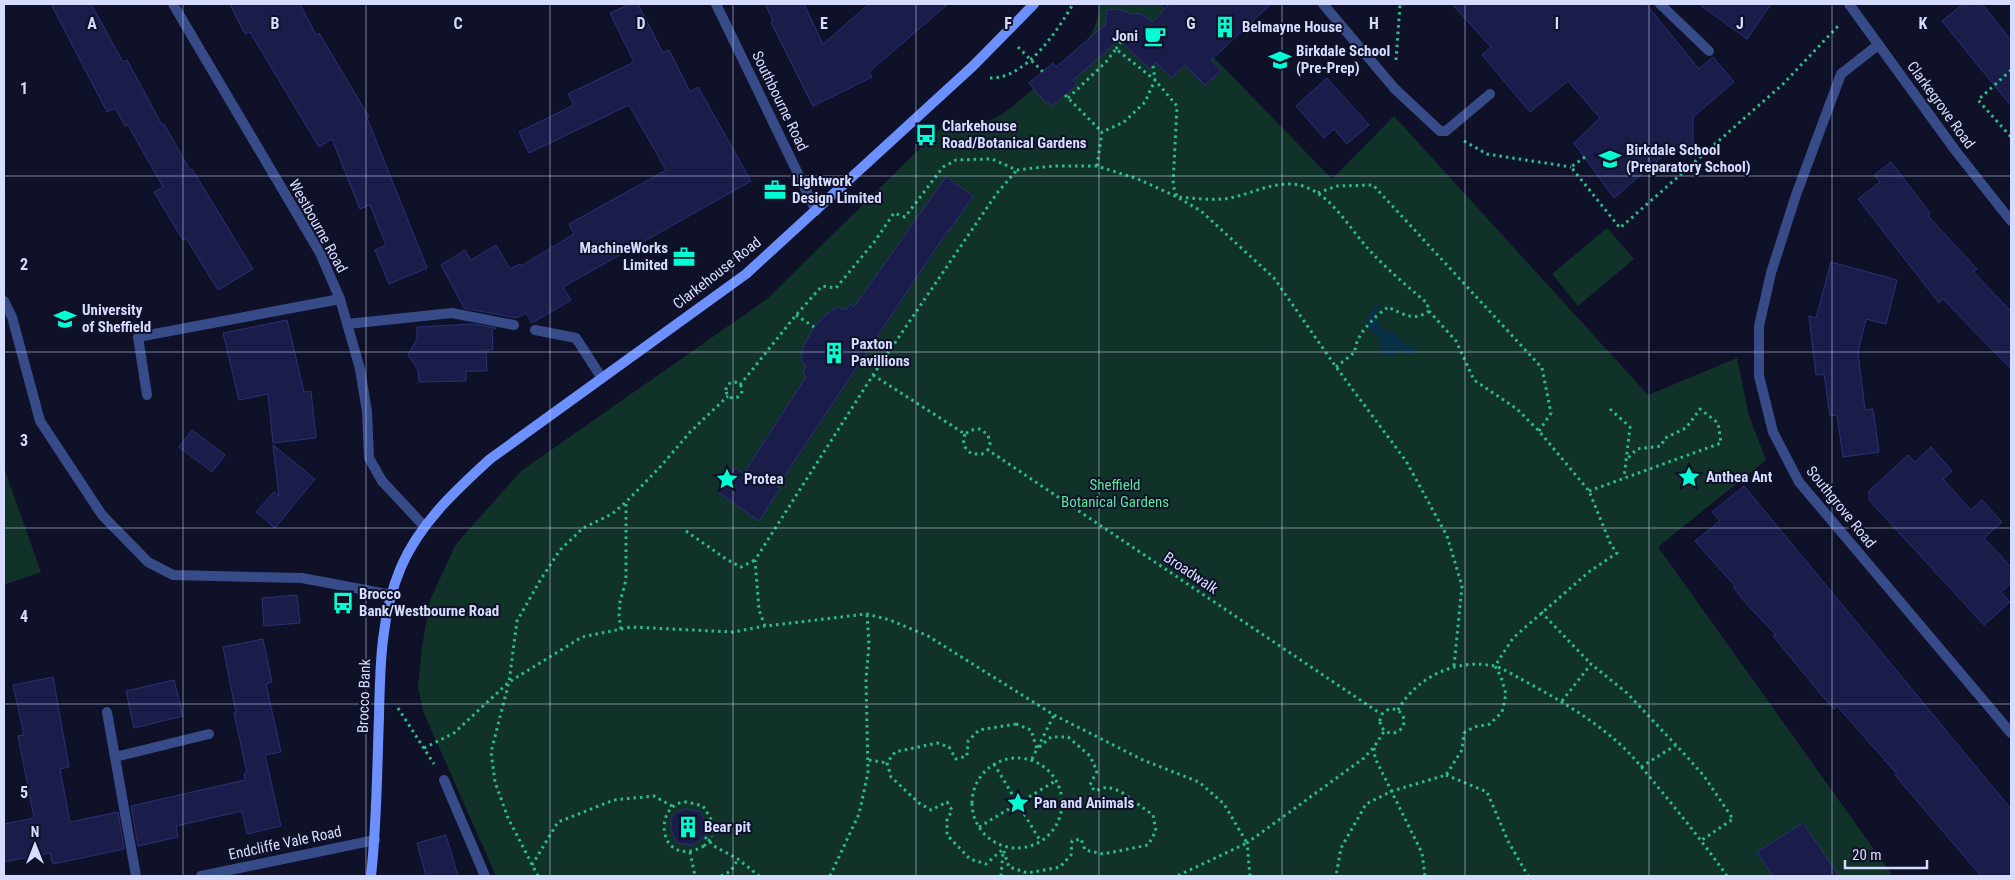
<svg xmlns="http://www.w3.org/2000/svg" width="2015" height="880" viewBox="0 0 2015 880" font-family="'Roboto Condensed',sans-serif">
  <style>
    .green { fill: #113228 }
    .water { fill: #083047 }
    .building { fill: #1a1d4a; stroke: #2b3076 }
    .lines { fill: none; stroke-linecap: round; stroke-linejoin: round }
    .path { stroke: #2bbe8d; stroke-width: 3; stroke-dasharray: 2.5 4; stroke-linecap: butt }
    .lane { stroke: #384b89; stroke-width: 10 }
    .street { stroke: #384b89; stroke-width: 10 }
    .secondary { stroke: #6d90ff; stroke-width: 10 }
    .path-bridge { stroke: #2bbe8d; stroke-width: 3; stroke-dasharray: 2.5 4; stroke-linecap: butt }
    .grid { fill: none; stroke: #d6dcff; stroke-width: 1; stroke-opacity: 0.55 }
    .labels { text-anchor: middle; stroke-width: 4; stroke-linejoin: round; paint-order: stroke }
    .poi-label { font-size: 15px; font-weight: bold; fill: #d6dcff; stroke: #0f1128; text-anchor: start }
    .street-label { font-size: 15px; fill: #d6dcff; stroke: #0f1128 }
    .park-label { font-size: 15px; fill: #5ce49e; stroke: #0f1128 }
    .grid-label { font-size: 16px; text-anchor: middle; font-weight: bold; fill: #d6dcff; stroke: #0f1128; stroke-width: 4; stroke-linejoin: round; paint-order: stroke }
  </style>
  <rect width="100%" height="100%" fill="#0f1128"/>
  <path class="green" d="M1100,4h62l170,175 62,-63 254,279 89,-37 12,58 17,44 -108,87 235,329h-1397l-73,-165 -5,-24 4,-40 8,-47 26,-56 65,-73 246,-172 184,-181c7,2 16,6 23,6 25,-2 41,-20 59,-35l-4,-6 24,-20 3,4c26,-22 40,-27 44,-63z
    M1607,228l27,31 -56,47 -26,-32z
    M4,468l37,104 -37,13z"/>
  <path class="water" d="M1378,301l-1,17 6,12 12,4 13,12 7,-1 1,7 -7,2 -7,-3 -11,4h-7l-5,-8 1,-10 -11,-6 -3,-12z"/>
  <path class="building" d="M51,4h40l32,58 4,-2 35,65 2,-1 26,46 2,-1 61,100 -35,21 -32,-52 -3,2 -29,-48 9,-5 -35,-62 -3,1 -10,-18 -8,4z
    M230,4h70l16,31 3,-2 50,84 -2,1 60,150 -38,16 -14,-34 11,-5 -16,-40 -10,4 -28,-70 -13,8 -69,-115 -5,2z
    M630,4h8l25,49 6,-3 21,42 8,-5 53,94 -188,106 8,13 -39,23 -6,-10 -10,5 -52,-10 -23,-43 24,-15 6,10 25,-15 14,24 10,-5 1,2 53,-32 -5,-10 97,-54 -37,-65 -100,48 -10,-21 55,-27 -6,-11 66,-32 -24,-49z
    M765,4h39l19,40 46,-40h79l-79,68 3,5 -59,29 -42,-84 2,-1z
    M1169,4h102l-60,56 10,11 -16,14 -20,-20 -14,13 -15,-16 -6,7 -31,-29 -46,40 4,5 -25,21 -4,-5 -2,2 -17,-20 24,-20 3,4 49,-42 2,-15 11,-1 13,5h10l12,8z
    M1452,4h194l53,65 14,-12 21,25 -41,35v27l-12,8 -10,-3 -57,49 -40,-55 26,-25 -32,-37 -38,31 -48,-57 9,-8z
    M1699,4h72l-24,35z
    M1963,4h19l29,36v66l-69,-85z
    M1327,78l42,47 -22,19 -13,-15 -10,9 -28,-32z
    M1891,162l39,51 -2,3 49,53 -4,3 38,39v58l-68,-70 -4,4 -81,-104 22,-17 -6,-7z
    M946,177l27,19 -24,35 -1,-1 -171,257 3,1 -21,33 -41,-29 17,-24 9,5 62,-96 -3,-4 3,-7 -5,-6 2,-13 11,-20 14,-14 10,-6 8,3 4,-6 4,3z
    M1831,262l66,18 -11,44 -20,-5 -8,33 7,58 8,-1 6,43 -36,5 -6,-42 -7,1 -6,-42 -8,1 -7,-59 7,2z
    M287,320l17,72 7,-1 5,47 -43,5 -5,-49 -29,6 -16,-67z
    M473,324l23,4 -4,2 1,20h-7l1,21h-21v10l-47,1 -1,-12 -10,-15 9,-16v-12z
    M192,430l33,25 -13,17 -33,-25z
    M273,445l42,34 -40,49 -19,-16 18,-20 5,4z
    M1931,447l21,24 -9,8 28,31 11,-10 20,22 -18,16 27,29v16l-10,9 9,10 -26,23 -115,-125v-9l39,-36 7,7z
    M1744,486l267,323v67h-30l-86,-101 2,-1 -29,-33 -31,-35 -3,3 -10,-11 -51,-62 3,-1 -32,-34 -10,-13 1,-2 -40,-45 25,-20 -8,-9z
    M297,595l3,28 -36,3 -2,-28z
    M263,639l9,43 -6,2 15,68 -16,3 16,71 -34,8 -5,-23 -66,15 2,11 -40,9 -7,-40 114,-26 -1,-6 3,-1 -13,-60h2l-13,-66z
    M53,677l16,90 -9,2 10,53 48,-10 6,37 -71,15 -3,-11 -46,9v-38l30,-6 -16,-82 6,-1 -11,-50z
    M174,680l9,36 -49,12 -8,-37z
    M685,809l14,2 7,12 -1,14 -13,8 -15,-2 -6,-13v-11l3,-5z
    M1803,823l36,53h-66l-16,-24z
    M446,835l12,41h-32l-9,-33z"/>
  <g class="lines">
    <path class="path" d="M1018,47l25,25
      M1116,49l6,-9
      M1396,60l4,-55 4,-1
      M2011,70l-33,30 33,37
      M990,78c35,1 67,-46 83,-74
      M1065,95l37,37
      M1068,98l38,-36 10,-13 39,31 22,26 -4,79 4,12c17,1 36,4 53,1 20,-4 38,-14 59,-14 38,0 59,44 82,68 17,18 37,35 56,51l2,8 27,30 18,39 43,29 22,22 50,60 22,54 6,8 -27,18 -77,67 -18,28 6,11 5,17 -4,18 -12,12 -16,3 -10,6 -2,17 -16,25 -54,16 -26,13 -25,44 -5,28
      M1464,141l23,13 84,13
      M1585,157l-14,10 49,61 163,-144 57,-60
      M1097,166l5,-34 22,-10 21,-20 10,-22 -2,-14
      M1318,193l18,-7 37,-1 169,183 9,45 -12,18
      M796,315l18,12
      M1336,367l19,-15c0,-17 19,-35 33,-45 15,7 26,15 41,4
      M873,375l92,59 6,-4 9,-1 8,6 2,9 -2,6 393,264
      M726 390a8 8 0 1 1 16 0a8 8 0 1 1-16 0Z
      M740,385l56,-70 26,-29 14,2 39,-47 19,-28 11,4 38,-50 13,-7 31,-1h5l25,11 36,-4h44l41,13 39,18 24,14 73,67 62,89 70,94 41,75 15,50 -8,80
      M1610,409l20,18 -6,51
      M965,434c-3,10 -1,14 7,20h10l6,-4
      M1589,491l132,-48 -3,-20 -18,-14 -14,19 -21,10 -4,8 -24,3 -11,11
      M686,531l40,28 15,8 14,-7
      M1541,612l50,52
      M765,626l-6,-16 -4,-50 118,-185 124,-182 20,-23
      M621,629l-2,-13 1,-14 6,-22v-78
      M1562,701l29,-37 36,29 61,65 16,18 29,43 -31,21
      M398,708l36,56
      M1380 721a12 12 0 1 1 24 0a12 12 0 1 1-24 0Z
      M1398,710c18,-33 59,-52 96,-44 9,2 19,9 27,13 33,18 65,36 93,60 16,13 30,31 43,47 25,30 48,59 70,90
      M1016,724l15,6 6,19 14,-12h17l22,19 7,15 -7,14 5,6 12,-4 13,4 33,24 3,16 -8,14 -45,9 -18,-4 -4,-11 -9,2 -1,14 -11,12 -32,6 -19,-6 -6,-18 -17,15 -16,-5 -23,-24v-15l5,-10 -5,-8 -16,8 -12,-7 -28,-26 -4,-14 8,-11 42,-9 12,4 7,12 11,-3 1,-15 11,-11z
      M424,748l30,-15 55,-51 73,-45 49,-10 102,5 32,-6 102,-12 23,6 38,16 126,79 89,45 56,22 25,22 23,39 -70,33
      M1374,748l1,10 47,95 3,23
      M972 803a45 45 0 1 1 90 0a45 45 0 1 1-90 0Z
      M1032,759l22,-44
      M869,760l18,3
      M994,764l47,78
      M1641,767l35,-22
      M1446,775l41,17 21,49 20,35
      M979,827l78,-47
      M705,837l9,9 24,13 21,17
      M704,846c-47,25 -52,-45 -17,-44 5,1 11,3 16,4l9,15v16
      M690,852l5,24
      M532,865l26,-43 56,-22 40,-4 18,10
      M538,876l-30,-58 -13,-36 -4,-30 18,-70 8,-61 24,-42 19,-29 23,-22 29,-14 14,-12 35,-36 30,-35 37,-35
      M721,876l10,-5 7,-12
      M830,876l29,-62 9,-41 -2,-94 3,-34 -2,-31
      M1001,876l2,-24
      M1250,876l-3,-33 117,-85 10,-11 11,-17"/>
    <path class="lane" d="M1660,4l49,47
      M1395,89l45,42h6l44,-37
      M4,301l8,16 28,104 62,94 46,47 25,13 129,3 90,17
      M347,324l105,-11 62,12
      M535,330l41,8 25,39
      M147,395l-9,-58 202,-38"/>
    <path class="street" d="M173,4l147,249 20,46 20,70 7,43 2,46 13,23 42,45
      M716,4l100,207
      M1323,4l72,85
      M1849,4l106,146 56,71
      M1878,45l-37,29 -45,121 -25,78 -12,53v50l14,56 26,50 212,251
      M107,712l29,164
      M115,757l94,-23
      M444,780l41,96
      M201,876l174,-36"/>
    <path class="secondary" d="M371,876c6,-53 6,-106 8,-160 1,-50 2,-102 22,-149 19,-44 55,-77 89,-108l256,-185 227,-208 61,-62"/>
    <path class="path-bridge" d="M704,846l8,-9"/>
  </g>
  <path class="grid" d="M183,4v872M366,4v872M550,4v872M733,4v872M916,4v872M1099,4v872M1282,4v872M1465,4v872M1649,4v872M1832,4v872M4,176h2007M4,352h2007M4,528h2007M4,704h2007"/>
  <defs>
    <g id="building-bare" transform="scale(1.725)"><path d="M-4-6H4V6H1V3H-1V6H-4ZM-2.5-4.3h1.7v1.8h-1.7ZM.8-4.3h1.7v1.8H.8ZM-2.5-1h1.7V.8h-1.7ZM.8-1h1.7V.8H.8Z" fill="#02ffd4" stroke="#0f1128" stroke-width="2.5" paint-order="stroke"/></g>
    <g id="cafe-bare" transform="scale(1.725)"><path d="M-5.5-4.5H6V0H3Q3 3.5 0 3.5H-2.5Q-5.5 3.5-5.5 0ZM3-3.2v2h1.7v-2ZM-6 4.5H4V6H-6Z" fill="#02ffd4" stroke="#0f1128" stroke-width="2.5" paint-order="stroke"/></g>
    <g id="school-bare" transform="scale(1.725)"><path d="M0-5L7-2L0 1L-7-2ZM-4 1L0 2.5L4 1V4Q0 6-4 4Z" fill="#02ffd4" stroke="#0f1128" stroke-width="2.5" paint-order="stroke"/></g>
    <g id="bus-bare" transform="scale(1.725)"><path d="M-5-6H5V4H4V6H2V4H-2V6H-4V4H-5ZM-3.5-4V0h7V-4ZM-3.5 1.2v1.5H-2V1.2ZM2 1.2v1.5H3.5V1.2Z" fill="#02ffd4" stroke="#0f1128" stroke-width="2.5" paint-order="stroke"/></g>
    <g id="office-bare" transform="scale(1.725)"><path d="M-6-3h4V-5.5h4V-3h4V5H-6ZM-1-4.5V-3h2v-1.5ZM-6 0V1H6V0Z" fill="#02ffd4" stroke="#0f1128" stroke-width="2.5" paint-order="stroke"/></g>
    <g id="university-bare" transform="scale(1.725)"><path d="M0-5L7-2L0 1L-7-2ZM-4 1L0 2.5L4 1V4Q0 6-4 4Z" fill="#02ffd4" stroke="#0f1128" stroke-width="2.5" paint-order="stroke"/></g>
    <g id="sight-bare" transform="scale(1.725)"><path d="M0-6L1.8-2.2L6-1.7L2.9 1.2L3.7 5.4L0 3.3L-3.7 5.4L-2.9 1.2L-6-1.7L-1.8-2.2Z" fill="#02ffd4" stroke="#0f1128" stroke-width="2.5" paint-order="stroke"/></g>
  </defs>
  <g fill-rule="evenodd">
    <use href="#building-bare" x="1225" y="27"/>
    <use href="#cafe-bare" x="1155" y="36"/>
    <use href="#school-bare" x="1280" y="60"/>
    <use href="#bus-bare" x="926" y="135"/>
    <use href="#school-bare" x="1610" y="159"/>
    <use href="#office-bare" x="775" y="190"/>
    <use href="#office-bare" x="684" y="257"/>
    <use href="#university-bare" x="65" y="319"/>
    <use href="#building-bare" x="834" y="353"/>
    <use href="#sight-bare" x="1689" y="477"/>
    <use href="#sight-bare" x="727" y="479"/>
    <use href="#bus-bare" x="343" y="603"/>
    <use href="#sight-bare" x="1018" y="803"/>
    <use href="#building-bare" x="688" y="827"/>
  </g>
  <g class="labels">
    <g class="poi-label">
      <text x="1242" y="32">Belmayne House</text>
      <text x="1138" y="41" text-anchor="end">Joni</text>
      <text x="1296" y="56">Birkdale School<tspan x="1296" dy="17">(Pre-Prep)</tspan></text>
      <text x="942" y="131">Clarkehouse<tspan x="942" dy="17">Road/Botanical Gardens</tspan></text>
      <text x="1626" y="155">Birkdale School<tspan x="1626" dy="17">(Preparatory School)</tspan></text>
      <text x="792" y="186">Lightwork<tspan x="792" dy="17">Design Limited</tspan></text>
      <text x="668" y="253" text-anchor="end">MachineWorks<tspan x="668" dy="17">Limited</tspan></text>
      <text x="82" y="315">University<tspan x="82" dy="17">of Sheffield</tspan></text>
      <text x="851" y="349">Paxton<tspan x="851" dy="17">Pavillions</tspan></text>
      <text x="1706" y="482">Anthea Ant</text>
      <text x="744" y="484">Protea</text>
      <text x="359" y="599">Brocco<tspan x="359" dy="17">Bank/Westbourne Road</tspan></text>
      <text x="1034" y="808">Pan and Animals</text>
      <text x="704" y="832">Bear pit</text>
    </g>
    <g class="street-label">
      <text transform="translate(780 101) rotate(64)" y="5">Southbourne Road</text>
      <text transform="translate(1941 105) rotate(54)" y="5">Clarkegrove Road</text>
      <text transform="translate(318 226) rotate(61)" y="5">Westbourne Road</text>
      <text transform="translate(717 273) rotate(-38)" y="5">Clarkehouse Road</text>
      <text transform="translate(1841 507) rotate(51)" y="5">Southgrove Road</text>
      <text transform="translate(1191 573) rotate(34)" y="5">Broadwalk</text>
      <text transform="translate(364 696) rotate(-88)" y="5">Brocco Bank</text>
      <text transform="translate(285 843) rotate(-12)" y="5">Endcliffe Vale Road</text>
    </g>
    <g class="park-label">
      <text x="1115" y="490">Sheffield<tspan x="1115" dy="17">Botanical Gardens</tspan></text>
    </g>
  </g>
  <g class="grid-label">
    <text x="92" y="29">A</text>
    <text x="275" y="29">B</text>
    <text x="458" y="29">C</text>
    <text x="641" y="29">D</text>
    <text x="824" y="29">E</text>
    <text x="1008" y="29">F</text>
    <text x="1191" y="29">G</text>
    <text x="1374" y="29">H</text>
    <text x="1557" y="29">I</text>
    <text x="1740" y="29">J</text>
    <text x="1923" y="29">K</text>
    <text x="24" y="94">1</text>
    <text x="24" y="270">2</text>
    <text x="24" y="446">3</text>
    <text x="24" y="622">4</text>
    <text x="24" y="798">5</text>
  </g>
  <rect width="2015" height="880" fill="none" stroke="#d6dcff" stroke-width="10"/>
  <g transform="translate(35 845)" stroke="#0f1128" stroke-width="4" paint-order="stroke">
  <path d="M0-4L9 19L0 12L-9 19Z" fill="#d6dcff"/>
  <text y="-8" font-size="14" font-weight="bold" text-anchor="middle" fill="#d6dcff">N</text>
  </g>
  <path d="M1845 860v8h82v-8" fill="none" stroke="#d6dcff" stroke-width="2.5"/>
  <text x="1852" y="860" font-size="15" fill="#d6dcff" stroke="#0f1128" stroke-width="4" paint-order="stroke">20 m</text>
</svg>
